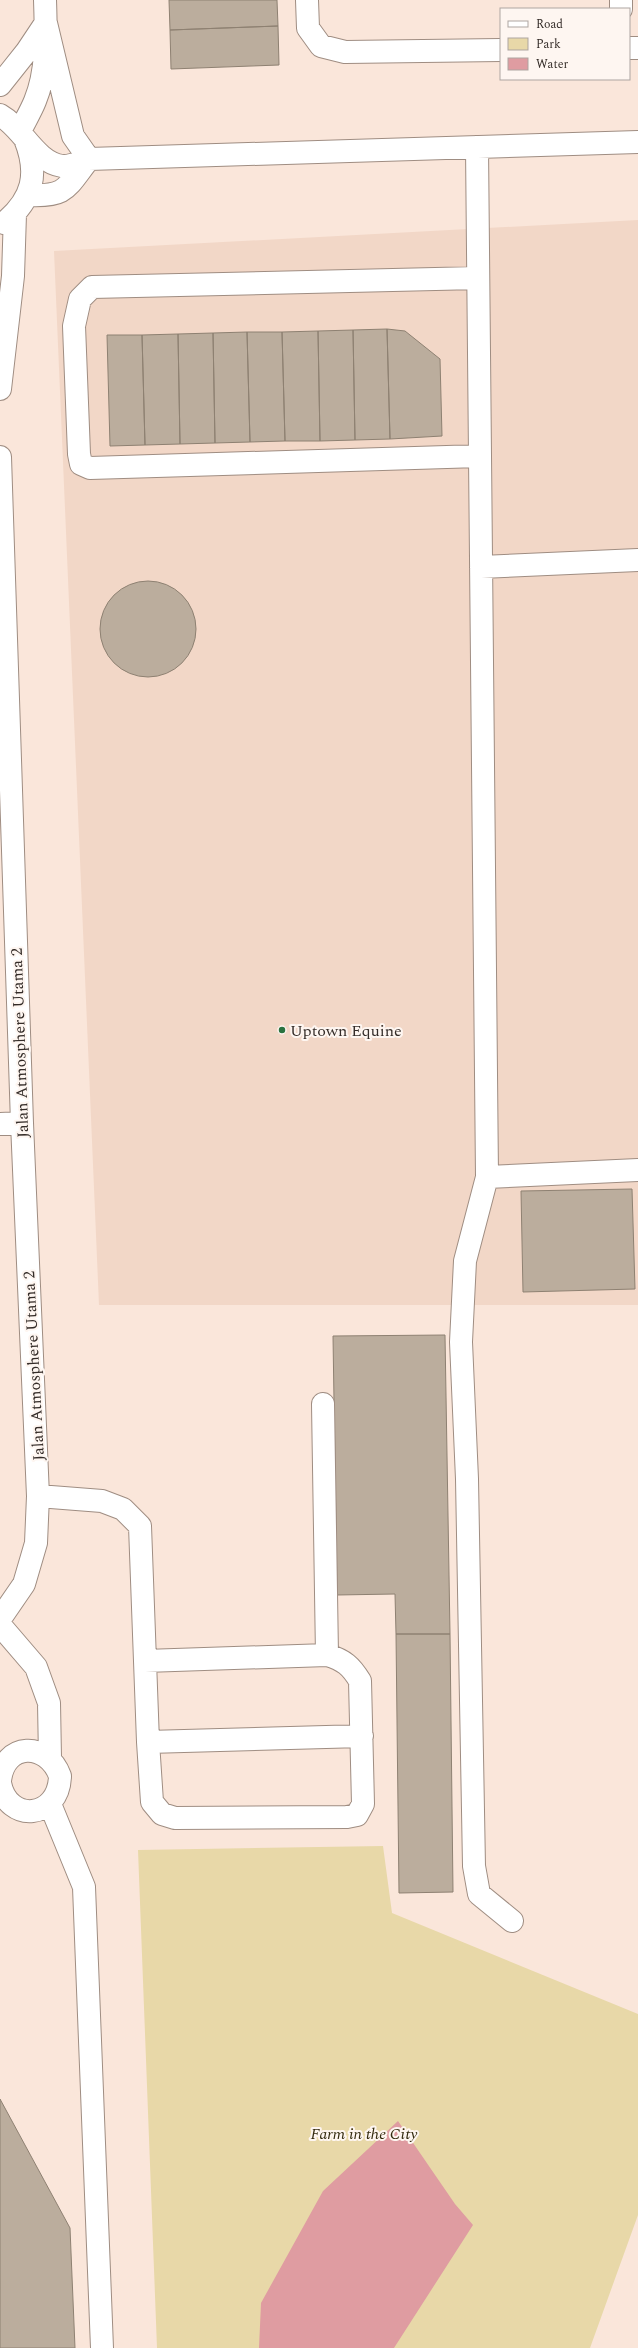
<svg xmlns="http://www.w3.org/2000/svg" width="638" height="2348" viewBox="0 0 638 2348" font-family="Spectral,serif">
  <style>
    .built { fill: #f2d7c7 }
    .green { fill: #e8d8a8 }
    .water { fill: #df9ca1 }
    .building { fill: #bbad9d; stroke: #8e8172 }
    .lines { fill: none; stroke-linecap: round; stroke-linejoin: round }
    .minor-casing { stroke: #9f8d82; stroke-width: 24 }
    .minor { stroke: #fff; stroke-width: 22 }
    .poi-dot { fill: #29723f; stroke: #fef6f1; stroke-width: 1.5 }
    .labels { text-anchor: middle; stroke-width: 4; stroke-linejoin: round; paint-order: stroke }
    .poi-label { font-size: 16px; fill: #342c28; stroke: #fef6f1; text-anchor: start }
    .street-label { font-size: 16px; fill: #342c28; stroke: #fef6f1 }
    .park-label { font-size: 16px; font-style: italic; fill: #342b0f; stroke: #fef6f1 }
  </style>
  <rect width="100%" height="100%" fill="#fae6da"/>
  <path class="built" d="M638,220v1085h-539l-45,-1054z"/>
  <path class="green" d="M383,1846l9,67 246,101v201l-48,133h-433l-19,-498z"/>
  <path class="water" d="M398,2121l57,83 18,21 -79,123h-135l2,-45 62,-112z"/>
  <path class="building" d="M169,0h108l1,26 -108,4z
    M278,26l1,39 -108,4 -1,-39z
    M387,329l18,2 35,28 2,77 -52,3z
    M387,329l3,110 -35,1 -2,-110z
    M353,330l2,110 -35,1 -2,-110z
    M318,331l2,110h-35l-3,-109z
    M247,332h35l3,109 -35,1z
    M247,332l3,110 -35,1 -2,-110z
    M213,333l2,110 -35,1 -2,-110z
    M178,334l2,110 -35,1 -3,-110z
    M107,335h35l3,110 -35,1z
    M100 629a48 48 0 1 1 96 0a48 48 0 1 1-96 0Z
    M632,1189l3,100 -112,3 -2,-101z
    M445,1335l5,299h-54l-1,-40 -58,1 -4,-259z
    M396,1634h54l3,258 -54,1z
    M0,2099l70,129 5,120h-75z"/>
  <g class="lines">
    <g class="minor-casing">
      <path id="minor" d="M307,0l1,28 13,18 24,6 156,-2
        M621,0v9
        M46,23l27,113 16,23
        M629,48h9
        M0,85l27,-34 18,-27
        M0,115c23,13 35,47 62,51 8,1 20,-5 27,-7l549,-17
        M20,131c5,-10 11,-20 15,-30 13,-31 11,-69 10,-101
        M477,147l10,1030
        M28,195c39,2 38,-7 61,-36
        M4,223c29,-24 35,-49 21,-84
        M478,278l-386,9 -12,12 -6,27 5,128 2,10 9,4 389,-12
        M0,389l13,-113 2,-62
        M0,457l22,666 16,373 -2,47 -12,41 -24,35
        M481,567l157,-7
        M0,1124l22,-1
        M38,1496l64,5 21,8 17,17 8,216 4,60 10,12 13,4 172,-1 10,-2 6,-11 -3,-123c-9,-15 -16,-21 -33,-26l-4,-251
        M0,1625l36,42 13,36 1,55
        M145,1661l182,-6
        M148,1742l214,-6
        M0,1781c4,-39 47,-40 60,-5 -1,43 -52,48 -60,7
        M50,1804l34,83 18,461
        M512,1921l-33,-27 -5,-28 -7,-387 -6,-137 4,-81 22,-84 151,-7"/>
    </g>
    <use href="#minor" class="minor"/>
  </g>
  <circle class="poi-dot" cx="282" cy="1030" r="4"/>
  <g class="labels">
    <g class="poi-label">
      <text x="290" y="1036">Uptown Equine</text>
    </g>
    <g class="street-label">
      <text transform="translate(19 1043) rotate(-92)" y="6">Jalan Atmosphere Utama 2</text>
      <text transform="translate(33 1366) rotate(-93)" y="6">Jalan Atmosphere Utama 2</text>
    </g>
    <g class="park-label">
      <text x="364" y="2139">Farm in the City</text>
    </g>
  </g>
  <rect x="500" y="8" width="130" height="72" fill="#fef6f1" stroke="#ada5a1"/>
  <rect x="508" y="21" width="20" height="6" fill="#ffffff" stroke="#ada5a1"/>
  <text x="536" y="28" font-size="12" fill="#342c28">Road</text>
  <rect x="508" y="38" width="20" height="12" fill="#e8d8a8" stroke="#ada5a1"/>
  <text x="536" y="48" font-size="12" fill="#342c28">Park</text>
  <rect x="508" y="58" width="20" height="12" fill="#df9ca1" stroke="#ada5a1"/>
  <text x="536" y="68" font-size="12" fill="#342c28">Water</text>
</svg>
